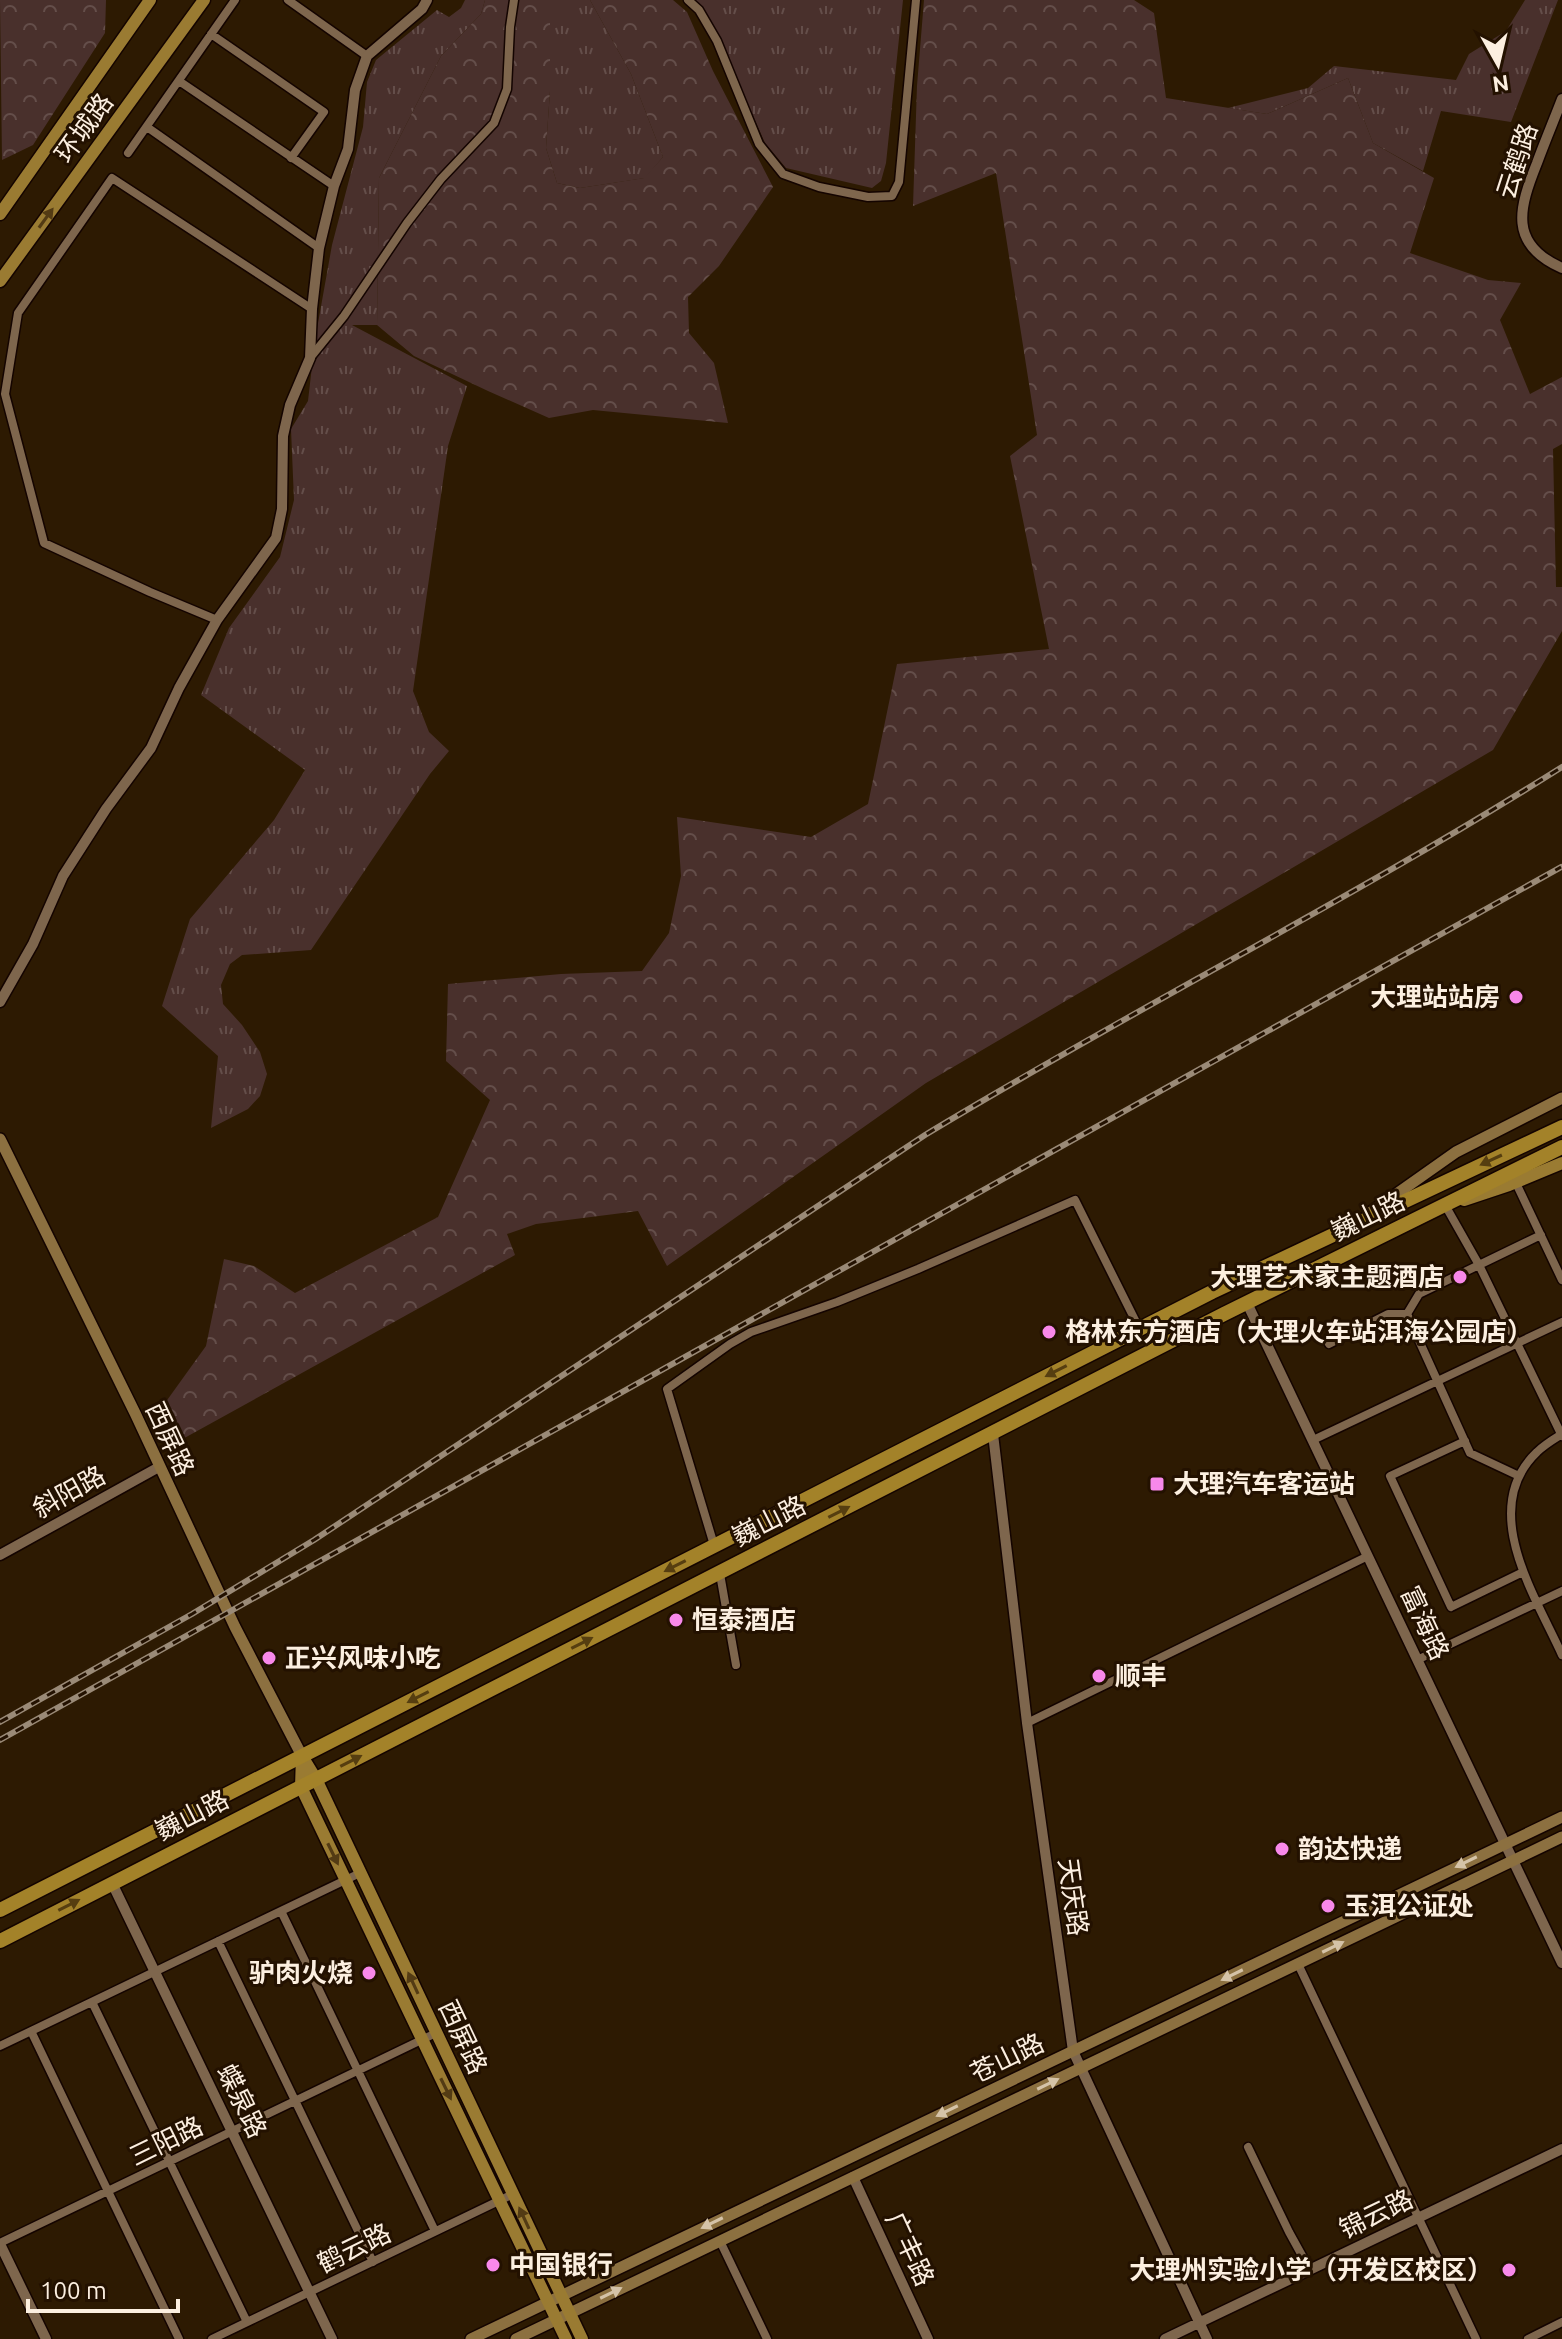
<svg xmlns="http://www.w3.org/2000/svg" width="1562" height="2339" viewBox="0 0 1562 2339" font-family="Ubuntu,'Noto Sans SC',sans-serif">
  <style>
    .grass { fill: url(#grass-tufts) }
    .forest { fill: url(#forest-crowns) }
    .lines { fill: none; stroke-linecap: round; stroke-linejoin: round }
    .minor-casing { stroke: #140400; stroke-width: 11 }
    .tertiary-casing { stroke: #140400; stroke-width: 13 }
    .secondary-casing { stroke: #140400; stroke-width: 14 }
    .primary-casing { stroke: #140400; stroke-width: 15 }
    .trunk-casing { stroke: #140400; stroke-width: 17 }
    .minor { stroke: #7e664d; stroke-width: 8 }
    .tertiary { stroke: #7e664d; stroke-width: 10 }
    .secondary { stroke: #8c7040; stroke-width: 11 }
    .primary { stroke: #9a7b32; stroke-width: 12 }
    .trunk { stroke: #a38229; stroke-width: 14 }
    .rail-casing { stroke: #9a8a77; stroke-width: 6 }
    .rail { stroke: #231100; stroke-width: 3; stroke-dasharray: 9; stroke-linecap: butt }
    .oneway { fill: #533b14 }
    .oneway2 { fill: #563e10 }
    .oneway3 { fill: #d5c3a8 }
    .poi-dot { fill: #f888ea; stroke: #231100; stroke-width: 3 }
    .labels { text-anchor: middle; stroke-width: 6; stroke-linejoin: round; paint-order: stroke }
    .street-label { font-size: 26px; fill: #fcefe0; stroke: #231100 }
    .poi-label { font-size: 26px; font-weight: bold; fill: #fcefe0; stroke: #231100; text-anchor: start }
  </style>
  <defs>
    <pattern id="grass-tufts" width="24" height="20" patternUnits="userSpaceOnUse" patternTransform="scale(2)"><rect width="24" height="20" fill="#49302c"/><path d="M3 7l-1-3M5 7V3M7 7l1-3M15 17l-1-3M17 17v-4M19 17l1-3" fill="none" stroke="#644e4a"/></pattern>
    <pattern id="forest-crowns" width="20" height="18" patternUnits="userSpaceOnUse" patternTransform="scale(2)"><rect width="20" height="18" fill="#49302c"/><path d="M2 6a3 3 0 1 1 6 0M12 15a3 3 0 1 1 6 0" fill="none" stroke="#644e4a"/></pattern>
  </defs>
  <rect width="100%" height="100%" fill="#2d1a02"/>
  <path class="grass" d="M465,0h20l-4,14 -40,42 -62,122 -2,147h-25l115,61 -19,60 -35,245 16,41 20,19 -19,23 -119,176 -69,5 -12,9 -9,21 2,19 19,21 18,27 7,22 -7,22 -12,13 -37,19 7,-72 -56,-50 28,-87 84,-99 31,-50 -104,-75 28,-67 51,-71 14,-57 -3,-71 17,-28 7,-61 17,-95 31,-118 4,-45 9,-22 61,-50 12,7 12,-9z
    M550,0h40l41,74 32,83 -18,21 -65,10 -23,-5 -11,-35 4,-57z
    M693,0h210l-17,163 -5,18 -9,7 -86,-20 -21,-25 -55,-124z
    M1525,0h33l-47,122 -70,-11 -18,60 -50,-28 -25,-65 -81,36 -39,-6 80,-20 26,-22 122,14 13,-26 37,-23z"/>
  <path class="forest" d="M0,0h106l-1,33 -72,112 -31,15z
    M485,0h65v91l-4,57 11,35 23,5 64,-10 19,-21 -32,-83 -41,-74h83l14,12 26,59 60,116 -54,79 -31,31 1,36 25,30 14,60 -135,-13 -44,8 -61,-27 -74,-35 -37,-31 2,-147 62,-122 40,-42z
    M924,0h210l20,13 12,85 101,16 81,-36 25,65 61,35 -24,75 78,27 33,3 -21,37 30,74 32,-17v67l-9,5 3,138h6v44l-69,119 -567,333 -259,183 -29,-55 -102,13 -29,10 8,21 -336,186 -19,-31 46,-64 18,-87 30,7 41,27 143,-76 52,-117 -44,-39 2,-77 113,-10 81,-3 27,-38 12,-57 -4,-59 134,20 57,-33 29,-140 152,-15 -39,-193 27,-21 -41,-262 -83,33 4,-120z"/>
  <g class="lines">
    <g class="minor-casing">
      <path id="minor" d="M288,0l79,56
        M688,0l11,10 18,31 42,103 24,30 36,13 49,10 24,-1 7,-14 17,-182
        M211,34l113,78 -33,46
        M179,81l155,105
        M147,127l172,121
        M128,153l107,-153
        M310,358l34,-42 63,-93 34,-44 53,-56 13,-34 3,-62 4,-27
        M217,620l-67,-28 -106,-49 -39,-149 13,-81 94,-135 200,131
        M1516,1183l46,97
        M1445,1205l34,60 83,171
        M1407,1314l63,139 49,23
        M1407,1314l12,-20 122,-59
        M1329,1344l59,-30h19
        M1562,1434c-8,5 -18,11 -25,18 -60,57 -1,145 25,203
        M1313,1440l249,-118
        M1465,1441l-75,35 61,131 72,-35
        M714,1545l-47,-156 63,-45 21,-12 86,-30 81,-33 157,-69 64,128
        M720,1574l16,91
        M1417,1660l145,-69
        M1027,1723l341,-167
        M281,1911l154,320
        M218,1941l155,321
        M1298,1964l178,375
        M92,2002l155,320
        M31,2031l148,308
        M0,2046l360,-173
        M1248,2147l41,85 21,38
        M720,2241l47,98
        M0,2243l436,-210
        M212,2339l301,-145
        M1528,2339l34,-17"/>
    </g>
    <g class="tertiary-casing">
      <path id="tertiary" d="M1562,99c-8,21 -17,42 -25,64 -18,45 -29,81 25,105
        M0,1002l33,-58 30,-68 43,-67 45,-61 28,-60 38,-68 59,-82 6,-29 1,-73 7,-31 20,-47 2,-49 7,-61 15,-62 14,-37 7,-59 12,-34 55,-47 5,-9
        M1247,1303l315,660
        M993,1434l34,289 46,328 134,288
        M0,1555l159,-88
        M112,1883l220,456
        M853,2177l75,162
        M0,2244l46,95
        M1165,2339l397,-190"/>
    </g>
    <g class="secondary-casing">
      <path id="secondary" d="M0,1139l135,274 100,214 67,129
        M1371,1212l85,-60 106,-54
        M471,2339l1091,-522
        M516,2339l1046,-502"/>
    </g>
    <g class="primary-casing">
      <path id="primary" d="M0,214l150,-214
        M0,281l204,-281
        M1464,1200l45,-15 53,-22
        M302,1756l14,23 266,560
        M302,1756l-1,31 265,552"/>
    </g>
    <g class="trunk-casing">
      <path id="trunk" d="M0,1910l1212,-618 350,-165
        M0,1941l1224,-627 338,-167"/>
    </g>
    <use href="#minor" class="minor"/>
    <use href="#tertiary" class="tertiary"/>
    <use href="#secondary" class="secondary"/>
    <use href="#primary" class="primary"/>
    <use href="#trunk" class="trunk"/>
    <g class="rail-casing">
      <path id="rail" d="M0,1722l192,-108 122,-74 611,-405c210,-127 429,-237 637,-368
        M0,1740l1561,-873"/>
    </g>
    <use href="#rail" class="rail"/>
  </g>
  <defs><path id="oneway-solid" d="M-6-.8H1V-3.2L6.5 0L1 3.2V.8H-6Z" transform="scale(2)"/></defs>
  <g class="oneway">
    <use href="#oneway-solid" transform="translate(46 218) rotate(-54)"/>
    <use href="#oneway-solid" transform="translate(333 1854) rotate(64)"/>
    <use href="#oneway-solid" transform="translate(413 1983) rotate(-115)"/>
    <use href="#oneway-solid" transform="translate(446 2089) rotate(64)"/>
    <use href="#oneway-solid" transform="translate(524 2218) rotate(-115)"/>
  </g>
  <g class="oneway2">
    <use href="#oneway-solid" transform="translate(1491 1160) rotate(155)"/>
    <use href="#oneway-solid" transform="translate(1056 1371) rotate(153)"/>
    <use href="#oneway-solid" transform="translate(839 1512) rotate(-27)"/>
    <use href="#oneway-solid" transform="translate(675 1566) rotate(153)"/>
    <use href="#oneway-solid" transform="translate(582 1643) rotate(-27)"/>
    <use href="#oneway-solid" transform="translate(418 1697) rotate(153)"/>
    <use href="#oneway-solid" transform="translate(351 1761) rotate(-27)"/>
    <use href="#oneway-solid" transform="translate(69 1905) rotate(-27)"/>
  </g>
  <g class="oneway3">
    <use href="#oneway-solid" transform="translate(1466 1862) rotate(154)"/>
    <use href="#oneway-solid" transform="translate(1333 1947) rotate(-26)"/>
    <use href="#oneway-solid" transform="translate(1232 1975) rotate(154)"/>
    <use href="#oneway-solid" transform="translate(1048 2084) rotate(-26)"/>
    <use href="#oneway-solid" transform="translate(947 2111) rotate(154)"/>
    <use href="#oneway-solid" transform="translate(712 2223) rotate(154)"/>
    <use href="#oneway-solid" transform="translate(611 2293) rotate(-26)"/>
  </g>
  <g class="poi-dot">
    <circle cx="1516" cy="997" r="8"/>
    <circle cx="1460" cy="1277" r="8"/>
    <circle cx="1049" cy="1332" r="8"/>
    <rect x="1149" y="1476" width="16" height="16" rx="4"/>
    <circle cx="676" cy="1620" r="8"/>
    <circle cx="269" cy="1658" r="8"/>
    <circle cx="1099" cy="1676" r="8"/>
    <circle cx="1282" cy="1849" r="8"/>
    <circle cx="1328" cy="1906" r="8"/>
    <circle cx="369" cy="1973" r="8"/>
    <circle cx="493" cy="2265" r="8"/>
    <circle cx="1509" cy="2270" r="8"/>
  </g>
  <g class="labels">
    <g class="street-label">
      <text transform="translate(84 128) rotate(-54)" y="9">环城路</text>
      <text transform="translate(1517 161) rotate(-72)" y="9">云鹤路</text>
      <text transform="translate(1368 1216) rotate(-26)" y="9">巍山路</text>
      <text transform="translate(170 1439) rotate(65)" y="9">西屏路</text>
      <text transform="translate(69 1492) rotate(-29)" y="9">斜阳路</text>
      <text transform="translate(769 1521) rotate(-27)" y="9">巍山路</text>
      <text transform="translate(1425 1623) rotate(65)" y="9">富海路</text>
      <text transform="translate(192 1815) rotate(-27)" y="9">巍山路</text>
      <text transform="translate(1073 1897) rotate(82)" y="9">天庆路</text>
      <text transform="translate(463 2037) rotate(65)" y="9">西屏路</text>
      <text transform="translate(1007 2058) rotate(-26)" y="9">苍山路</text>
      <text transform="translate(242 2101) rotate(64)" y="9">蝶泉路</text>
      <text transform="translate(166 2141) rotate(-26)" y="9">三阳路</text>
      <text transform="translate(1376 2214) rotate(-26)" y="9">锦云路</text>
      <text transform="translate(354 2248) rotate(-26)" y="9">鹤云路</text>
      <text transform="translate(910 2249) rotate(65)" y="9">广丰路</text>
    </g>
    <g class="poi-label">
      <text x="1500" y="1006" text-anchor="end">大理站站房</text>
      <text x="1444" y="1286" text-anchor="end">大理艺术家主题酒店</text>
      <text x="1065" y="1341">格林东方酒店（大理火车站洱海公园店）</text>
      <text x="1173" y="1493">大理汽车客运站</text>
      <text x="692" y="1629">恒泰酒店</text>
      <text x="285" y="1667">正兴风味小吃</text>
      <text x="1115" y="1685">顺丰</text>
      <text x="1298" y="1858">韵达快递</text>
      <text x="1344" y="1915">玉洱公证处</text>
      <text x="353" y="1982" text-anchor="end">驴肉火烧</text>
      <text x="509" y="2274">中国银行</text>
      <text x="1493" y="2279" text-anchor="end">大理州实验小学（开发区校区）</text>
    </g>
  </g>
  <g transform="translate(1498 64) rotate(172)" stroke="#231100" stroke-width="6" paint-order="stroke">
  <path d="M0-6L14 30L0 20L-14 30Z" fill="#fcefe0"/>
  <text y="-12" font-size="22" font-weight="bold" text-anchor="middle" fill="#fcefe0">N</text>
  </g>
  <path d="M28 2299v12h150v-12" fill="none" stroke="#fcefe0" stroke-width="4"/>
  <text x="40" y="2299" font-size="24" fill="#fcefe0" stroke="#231100" stroke-width="6" paint-order="stroke">100 m</text>
</svg>
